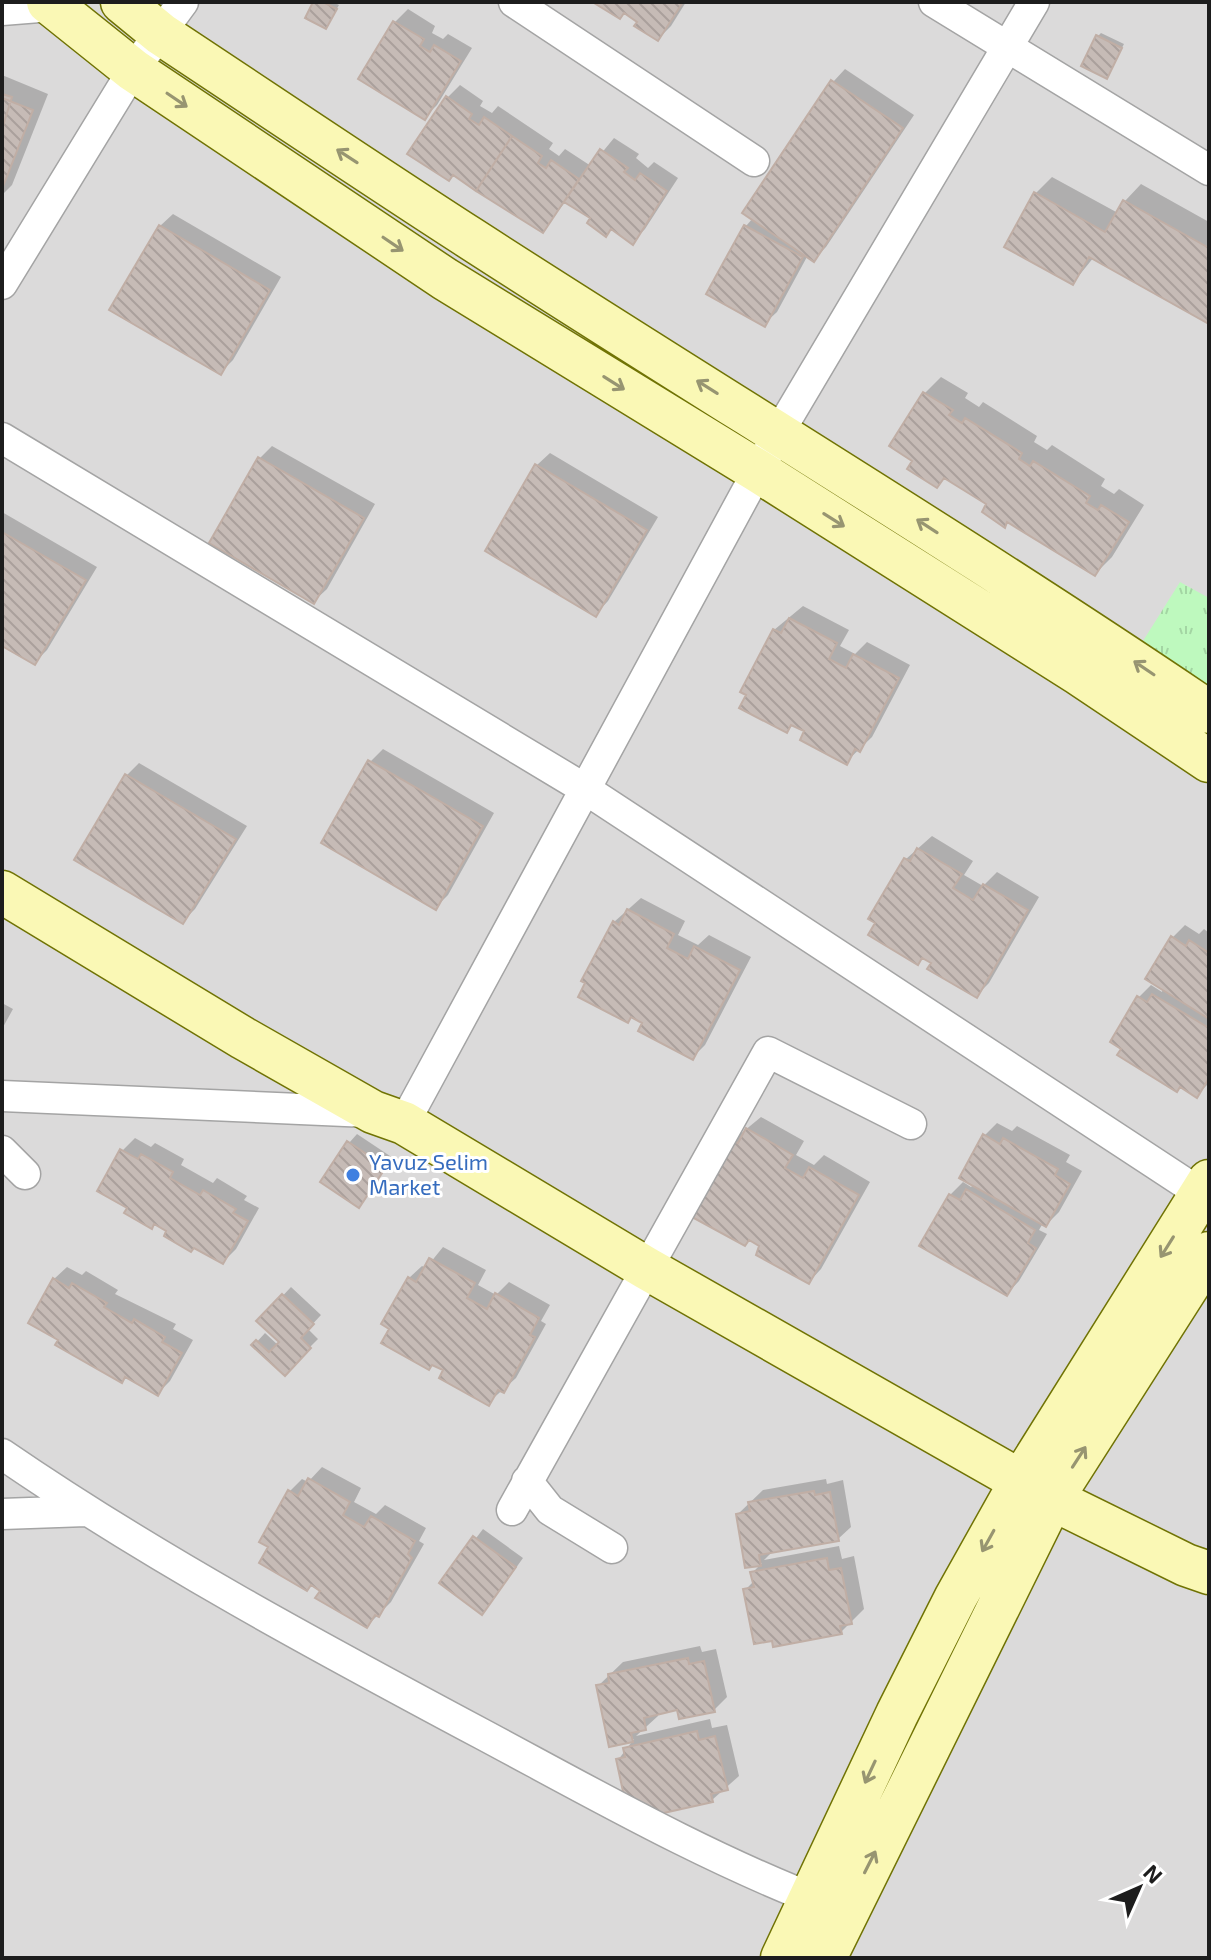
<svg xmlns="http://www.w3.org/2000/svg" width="1211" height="1960" viewBox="0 0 1211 1960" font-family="'Exo 2',sans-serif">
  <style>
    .residential { fill: #dbdada }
    .park { fill: url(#park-tufts) }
    .shadow { fill: #0003 }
    .building { fill: url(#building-back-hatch); stroke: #c0aea5; stroke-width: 2 }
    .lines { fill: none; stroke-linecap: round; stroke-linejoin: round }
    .street-casing { stroke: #a4a4a4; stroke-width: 33 }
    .secondary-casing { stroke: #707304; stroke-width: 45 }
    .street { stroke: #fff; stroke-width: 30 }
    .secondary { stroke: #faf8b5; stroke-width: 42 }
    .oneway { stroke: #979571 }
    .shop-dot { fill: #3f7fe0; stroke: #fff; stroke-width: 3 }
    .labels { text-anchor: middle; stroke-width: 6; stroke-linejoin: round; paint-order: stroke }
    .shop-label { font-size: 22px; fill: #366cbe; stroke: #fff; text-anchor: start }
  </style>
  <defs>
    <pattern id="park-tufts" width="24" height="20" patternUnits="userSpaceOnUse" patternTransform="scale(2)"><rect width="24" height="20" fill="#bef9be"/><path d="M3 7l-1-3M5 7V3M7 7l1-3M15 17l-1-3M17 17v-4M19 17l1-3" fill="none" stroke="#a3d5a3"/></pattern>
    <pattern id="building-back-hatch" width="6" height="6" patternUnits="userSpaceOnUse" patternTransform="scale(2)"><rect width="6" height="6" fill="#c6bbb6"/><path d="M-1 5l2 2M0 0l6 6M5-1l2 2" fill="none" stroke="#aaa09c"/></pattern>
  </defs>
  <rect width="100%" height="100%" fill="#eee9e2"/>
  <path class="residential" d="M2,2h1207v1956h-1207z"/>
  <path class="park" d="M1180,582l29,16v88l-66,-45z"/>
  <path class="shadow" d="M316,2h17l6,3 -13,22z
    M597,2h89l-15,24 -13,13 -18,-18 -15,-9 -5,5z
    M408,9l27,17 -3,7 11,6 5,-5 24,14 -35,57 -12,12 -64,-39 34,-56z
    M1101,33l23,11 -17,32 -9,-40z
    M845,69l69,46 -88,132 -12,12 -6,-4 -31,57 -13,12 -18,-98 7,-8 80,-136z
    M2,75l46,19 -36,91 -10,10z
    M460,85l23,16 -3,5 12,7 6,-7 55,37 -4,6 10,7 6,-7 26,17 23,-28 25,16 -3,4 12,10 6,-6 24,16 -33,51 -13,13 -66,-41 -24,30 -95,-133z
    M1052,177l66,36 7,-12 16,-17 68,38v100l-115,-65 -21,26 -37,-90z
    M173,214l108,63 -48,83 -13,13 -60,-147z
    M941,377l27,16 -3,5 14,9 4,-5 54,34 -3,6 13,8 5,-5 53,34 -4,7 13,8 5,-5 25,16 -32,52 -17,17 -86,-53 -4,4 -16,-22 -43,-26 -9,8 -22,-25 10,-67z
    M272,446l103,58 -48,85 -13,12 -54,-143z
    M550,453l108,64 -50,84 -12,13 -59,-149z
    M2,512l95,55 -50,83 -12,12 -33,-19z
    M803,606l46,24 -9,16 15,8 12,-12 43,23 -38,72 -26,25 -39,-32 -13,-6 -7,7 -13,-101z
    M383,749l111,64 -46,82 -13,13 -65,-146z
    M139,763l108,63 -52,83 -13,13 -56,-146z
    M932,836l41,25 -9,14 19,11 14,-14 42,25 -50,86 -12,12 -44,-33 -9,-5 -6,5 -12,-103z
    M641,898l44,23 -7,14 20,10 11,-10 42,22 -46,88 -13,13 -48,-36 -12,-6 -5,5 -13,-99z
    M1185,925l14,9 5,-5 5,4v150l-12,12 -59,-97 13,-13 11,7 11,-55z
    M2,1003l11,6 -11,20z
    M761,1117l43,24 -8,14 18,10 10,-10 46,27 -49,87 -12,13 -48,-37 -28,-105z
    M997,1123l15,8 5,-5 53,29 -4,7 16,9 -23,41 -13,13 -3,-2 -4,7 8,4 -28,47 -12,13 -57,-99 13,-13 8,5 3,-3 11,-49z
    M357,1134l36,24 -34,47 -10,-62z
    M135,1138l16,9 4,-4 29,16 -3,6 32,18 4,-5 30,18 -3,4 15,8 -23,41 -13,13 -94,-54 -7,-57z
    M443,1247l43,23 -8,15 18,10 13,-13 41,23 -9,16 5,3 -30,54 -28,25 -42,-33 -37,-92 13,-12 4,2z
    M67,1267l15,8 4,-4 32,19 -3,4 61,30 -3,5 20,11 -23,41 -12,12 -97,-54 -7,-60z
    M291,1287l30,28 -13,14 10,10 -34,34 -30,-28 11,-12 13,12 4,-3 -23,-21z
    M322,1467l39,21 -7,14 22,12 9,-9 41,23 -7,13 5,3 -33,58 -24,24 -96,-80 18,-54 13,-13 6,3z
    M826,1479l1,5 16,-4 8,47 -13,12 -65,12 -9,9 75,-14 3,13 12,-3 10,53 -23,23 -96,-42 9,-9 -1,-9 9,-9 -15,3 -9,-52 25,-24z
    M483,1529l40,29 -33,46 -48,-21z
    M700,1646l2,6 14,-3 11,48 -13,13 -36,-2 -21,5 1,3 -22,20 74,-17 2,9 15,-3 12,51 -27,24 -64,3 -30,-43 16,-21 -23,5 -13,-58 25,-24z"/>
  <path class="building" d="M313,2h10l14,7 -11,20 -21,-11z
    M683,2l-25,39 -24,-15 3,-4 -13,-9 -4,6 -26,-16z
    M393,21l31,18 -4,7 10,6 4,-7 27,16 -36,59 -67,-41z
    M1096,35l26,13 -15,31 -26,-13z
    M831,80l72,48 -89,134 -72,-49z
    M2,94l10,3 -10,32z
    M446,96l26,18 -3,5 10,6 5,-8 28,19 -36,55 -23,-16 -4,6 -42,-27z
    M2,98l31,12 -31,79z
    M512,136l30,20 -4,7 8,5 5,-8 28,19 -36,54 -67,-42z
    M600,149l28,19 -4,4 11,8 5,-7 27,18 -34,54 -22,-16 -5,8 -19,-14 3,-5 -26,-16z
    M1034,192l71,40 18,-32 86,48v76l-120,-67 -16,28 -69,-38z
    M159,225l111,65 -49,85 -112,-65z
    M744,225l59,32 -38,70 -59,-33z
    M923,392l30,18 -4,5 13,8 3,-5 57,35 -3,6 11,7 3,-5 57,35 -4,7 12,7 3,-5 28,17 -34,54 -88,-54 -2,6 -23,-16 4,-8 -42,-26 -7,10 -30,-19 5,-8 -23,-15z
    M258,457l106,61 -50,86 -105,-61z
    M535,464l112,66 -51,87 -111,-66z
    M2,532l84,48 -51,85 -33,-19z
    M789,618l48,25 -8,16 17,9 7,-14 46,24 -39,74 -5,-3 -8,16 -47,-25 4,-9 -13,-6 -4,8 -48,-25 7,-13 -6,-3 33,-63 8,4z
    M368,760l115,66 -47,84 -115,-67z
    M125,774l111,65 -53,85 -109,-64z
    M917,848l45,26 -9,14 20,12 10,-16 45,26 -51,88 -50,-29 4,-6 -9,-5 -4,7 -50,-30 7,-12 -7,-4 36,-61 6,3z
    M627,909l47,25 -7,14 21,11 6,-13 46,24 -47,90 -55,-29 4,-8 -11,-6 -3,6 -50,-26 7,-14 -4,-2 32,-60 6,4z
    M1171,936l15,10 3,-6 20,13v66l-64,-40z
    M1152,994l57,34v50l-12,20 -17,-11 -3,5 -60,-37 4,-6 -11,-7 27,-46 10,6z
    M746,1128l47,27 -8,13 18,10 6,-11 50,28 -50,89 -53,-29 3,-9 -10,-6 -4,6 -53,-29 39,-78 7,4z
    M983,1134l17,10 3,-6 55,31 -3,6 15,9 -24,43 -87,-49z
    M347,1141l39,26 -27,41 -39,-26z
    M120,1149l18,10 3,-5 32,18 -3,6 30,17 3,-5 33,19 -3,4 15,8 -25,43 -29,-16 -3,4 -27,-16 2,-5 -12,-7 -2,5 -28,-16 3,-5 -30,-17z
    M966,1189l69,41 -7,13 8,5 -29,48 -88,-50 30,-52 11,6z
    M429,1258l46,25 -8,15 20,11 8,-16 44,25 -9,17 5,2 -31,56 -6,-3 -9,16 -50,-28 4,-8 -11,-5 -3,5 -48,-27 8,-14 -8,-5 27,-47 8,5z
    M53,1278l16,10 3,-5 35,20 -3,4 28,16 2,-4 31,18 -3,5 20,11 -24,43 -33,-19 -3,6 -67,-38 3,-5 -30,-17z
    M282,1294l32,30 -13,14 10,10 -26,28 -34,-31 5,-5 13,12 10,-10 -23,-21z
    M308,1478l42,24 -7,13 21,12 7,-11 44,25 -7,13 4,4 -33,59 -4,-2 -8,13 -52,-30 5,-7 -9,-6 -4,6 -48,-28 9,-16 -9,-5 29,-52 10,6z
    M814,1491l1,4 15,-3 9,49 -80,14 2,11 -16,2 -9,-54 14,-3 -2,-9z
    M473,1536l43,31 -34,48 -43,-32z
    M827,1558l2,12 12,-2 11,56 -12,2 2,8 -69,13 -1,-6 -18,3 -11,-55 11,-2 -4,-15z
    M688,1658l1,6 15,-3 11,51 -36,7 -2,-9 -33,8 2,12 -15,3 2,9 -24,5 -13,-62 13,-2 -1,-9z
    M697,1731l2,9 16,-4 13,54 -17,4 2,8 -63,14 -3,-11 -20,5 -11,-51 9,-2 -2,-9z"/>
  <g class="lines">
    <g class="street-casing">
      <path id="street" d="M514,2l240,159
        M934,2l275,168
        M2,10l50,-4 7,-4
        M2,284l131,-214 50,-68
        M2,438l583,351 624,410
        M2,1096l366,16
        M404,1123l375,-691 255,-430
        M2,1151l23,23
        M2,1454c153,105 317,193 480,280 114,61 226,125 347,171
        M527,1481l23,29 62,38
        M512,1510l256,-458 143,72
        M2,1514l84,-3"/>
    </g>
    <g class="secondary-casing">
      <path id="secondary" d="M48,2l85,68 312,209 313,192 321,203 130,87
        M122,2l39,32c103,68 205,137 309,204 246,159 497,310 739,474
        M2,892l241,146 130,74 31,11 242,145 406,231 134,66 23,8
        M782,1958l115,-244 59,-117 65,-116 188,-300
        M825,1958l227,-459 157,-246"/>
    </g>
    <use href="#street" class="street"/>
    <use href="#secondary" class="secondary"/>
  </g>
  <defs><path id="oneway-shaft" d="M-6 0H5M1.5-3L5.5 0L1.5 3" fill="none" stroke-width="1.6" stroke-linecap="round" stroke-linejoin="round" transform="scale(2)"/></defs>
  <g class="oneway">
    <use href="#oneway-shaft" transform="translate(177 100) rotate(34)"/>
    <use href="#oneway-shaft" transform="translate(347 156) rotate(-147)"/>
    <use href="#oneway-shaft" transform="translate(393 244) rotate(34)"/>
    <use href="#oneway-shaft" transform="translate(614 383) rotate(32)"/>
    <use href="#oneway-shaft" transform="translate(707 387) rotate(-148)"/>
    <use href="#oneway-shaft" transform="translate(834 520) rotate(32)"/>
    <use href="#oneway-shaft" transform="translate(927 526) rotate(-147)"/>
    <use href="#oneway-shaft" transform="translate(1144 668) rotate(-146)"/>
    <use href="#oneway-shaft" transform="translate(1167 1247) rotate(122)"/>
    <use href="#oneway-shaft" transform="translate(1079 1457) rotate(-57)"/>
    <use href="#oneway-shaft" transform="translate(988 1541) rotate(119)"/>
    <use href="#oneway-shaft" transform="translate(870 1772) rotate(115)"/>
    <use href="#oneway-shaft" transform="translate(870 1862) rotate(-63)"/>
  </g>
  <circle class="shop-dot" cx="353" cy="1175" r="8"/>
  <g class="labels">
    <g class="shop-label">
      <text x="369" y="1170">Yavuz Selim<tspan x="369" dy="25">Market</tspan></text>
    </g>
  </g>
  <rect width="1211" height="1960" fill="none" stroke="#1d1d1d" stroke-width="8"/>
  <g transform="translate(1139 1888) rotate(45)" stroke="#ffffff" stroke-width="6" paint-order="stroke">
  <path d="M0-6L14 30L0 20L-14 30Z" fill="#1d1d1d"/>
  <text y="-12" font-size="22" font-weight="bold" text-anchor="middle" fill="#1d1d1d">N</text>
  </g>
</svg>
